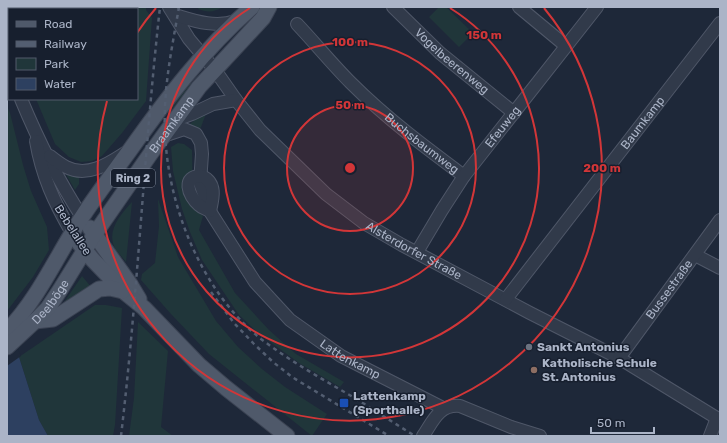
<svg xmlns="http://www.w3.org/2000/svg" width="727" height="443" viewBox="0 0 727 443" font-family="Rubik,sans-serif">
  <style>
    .green { fill: #20363a }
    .water { fill: #2d4060 }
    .pier { fill: #1e2839 }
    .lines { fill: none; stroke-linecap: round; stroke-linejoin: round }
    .minor-casing { stroke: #4f5768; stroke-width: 14 }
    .major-casing { stroke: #3b4353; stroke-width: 17 }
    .minor { stroke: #313a4a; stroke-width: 12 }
    .major { stroke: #4f596a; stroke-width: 15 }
    .rail { stroke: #535e71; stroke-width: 2.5; stroke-dasharray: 4 4; stroke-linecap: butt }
    .ring { fill: none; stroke: #d23638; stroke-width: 2 }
    .worship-dot { fill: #6b7280; stroke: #171f2e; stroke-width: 1.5 }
    .education-dot { fill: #8d6e63; stroke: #171f2e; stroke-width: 1.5 }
    .transit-dot { fill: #1a4fb4; stroke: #171f2e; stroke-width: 1.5 }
    .labels { text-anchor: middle; stroke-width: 3; stroke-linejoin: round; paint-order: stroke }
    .shield { fill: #171f2e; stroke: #7f8799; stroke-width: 1 }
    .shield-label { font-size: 11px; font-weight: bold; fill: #abb4c7 }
    .street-label { font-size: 12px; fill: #abb4c7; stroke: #171f2e }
    .poi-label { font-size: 12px; font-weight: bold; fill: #abb4c7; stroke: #171f2e; text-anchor: start }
    .centre { fill: #d23638; stroke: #171f2e; stroke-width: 2 }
    .ring-label { font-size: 12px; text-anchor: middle; font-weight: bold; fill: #d23638; stroke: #171f2e; stroke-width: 3; stroke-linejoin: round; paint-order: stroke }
  </style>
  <rect width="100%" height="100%" fill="#1e2839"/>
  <path class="green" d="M103,7h43v3l6,8 -6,83 -24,32 -20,23 -10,5 -11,1 -12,-5 -14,-13 -19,-45h101v-90h-36z
    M199,7h24c-9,5 -15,6 -25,2z
    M439,7h7l27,26 -14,14 -30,-30z
    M189,82l3,2 -22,28v-3z
    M7,106l3,7 13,52 8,26 16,36 2,23 -16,27 -26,34z
    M207,111l-6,16 -2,2 -12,-3z
    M178,143l6,1 8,6 1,56 10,10 -4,14 36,63 34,37 27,24 48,28 -4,5 -41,-24 -41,-30 -19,-18 -37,-55 -12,-28 -8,-23 -9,-38 -2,-24z
    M64,171l15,4v9l-4,6z
    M158,199l20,58 38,64 22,26 24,22 23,18 42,27 -15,22 -103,-82 -38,-40 -30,-34 1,-6 13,-11 4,-37z
    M132,202l-6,60c-3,-4 -7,-8 -10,-12 -11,-18 4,-35 16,-48z
    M82,276l10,12 -34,23z
    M95,305h11l16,3 -7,117 -2,11h-65l-9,-16 -20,-63z
    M138,322l30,29 -7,76 12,9h-44l5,-38z"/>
  <path class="water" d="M7,325l12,32 20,63 9,16h-41z"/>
  <path class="pier" d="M7,323l14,33 -14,10z"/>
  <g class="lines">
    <g class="minor-casing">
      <g id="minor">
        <path id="s1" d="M169,7l20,32 26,31 21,30 24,30 66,64 38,29 38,22 128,68 89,45 101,62"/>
        <path id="s2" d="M393,7l47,46 74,60"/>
        <path d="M519,7l47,39"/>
        <path d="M175,15c20,6 40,13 61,6"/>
        <path id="s3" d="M297,24c18,19 35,40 54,59 35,35 74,64 113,93"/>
        <path d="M7,66l2,5"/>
        <path d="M21,99c17,41 37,81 61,118"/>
        <path d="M176,120l16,-6 21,-10 23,-4"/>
        <path id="s4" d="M163,136l21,-7 12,5 5,9 1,11 -2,29 11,30 44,69 35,38 51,36 102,52"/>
        <path d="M36,141c6,35 18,61 36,92"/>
        <path d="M50,156c5,4 10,8 16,11 21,11 42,-3 59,-14"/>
        <path d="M202,176c15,7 11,22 8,35 -4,-2 -8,-3 -11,-6 -11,-9 -18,-30 3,-29z"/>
        <path id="s5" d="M417,252l25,-42 22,-34 133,-169"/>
        <path d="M695,255l25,13"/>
        <path id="s6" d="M506,299l214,-276"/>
        <path id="s7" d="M619,358l101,-138"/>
        <path d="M423,436c10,-15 16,-32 37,-30l51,21 29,9"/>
        <path d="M710,436l7,-18"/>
      </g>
    </g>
    <g class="major-casing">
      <g id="major">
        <path d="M90,228l40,56 9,15"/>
        <path d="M79,243l14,17 30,31 21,17 55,57 27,23 61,48"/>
        <path d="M35,321l18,-2 46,-30 11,-1 13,3"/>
        <path d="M7,331c32,-33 50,-76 75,-114 15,-23 32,-45 48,-67 37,-52 74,-101 122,-143"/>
        <path id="s8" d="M7,347l28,-26 13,-13 12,-18 34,-55 57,-82 48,-66 64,-69 6,-11"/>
      </g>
    </g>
    <use href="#minor" class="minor"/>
    <use href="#major" class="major"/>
    <path class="rail" d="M179,7c-7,41 -16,82 -14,123 2,75 36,161 96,209 29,22 61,40 92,58 21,13 41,26 62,39
      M211,292l23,31 20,21 19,18 19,15 97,59
      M121,436c17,-143 23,-286 39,-429"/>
  </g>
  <circle cx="350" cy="168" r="63" fill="#d23638" fill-opacity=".12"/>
  <g class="ring">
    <circle cx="350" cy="168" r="63"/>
    <circle cx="350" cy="168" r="126"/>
    <path d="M450 8A189 189 0 1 1 250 8"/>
    <path d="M137 33A252 252 0 0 1 156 8M544 8A252 252 0 1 1 107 101"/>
  </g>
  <circle class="worship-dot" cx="529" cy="347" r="4"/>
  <circle class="education-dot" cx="534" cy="370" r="4"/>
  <rect class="transit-dot" x="339" y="398" width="10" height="10" rx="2"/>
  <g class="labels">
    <rect class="shield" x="111" y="169" width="44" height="18" rx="3"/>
    <g class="shield-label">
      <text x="133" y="182">Ring 2</text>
    </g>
    <g class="street-label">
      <text dy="4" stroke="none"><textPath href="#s2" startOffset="80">Vogelbeerenweg</textPath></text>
      <text dy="4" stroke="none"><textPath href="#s6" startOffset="223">Baumkamp</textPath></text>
      <text dy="4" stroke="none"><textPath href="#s8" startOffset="278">Braamkamp</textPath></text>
      <text dy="4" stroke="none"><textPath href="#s5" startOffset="152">Efeuweg</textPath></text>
      <text dy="4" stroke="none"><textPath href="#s3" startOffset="173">Buchsbaumweg</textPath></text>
      <text transform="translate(73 230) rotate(57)" y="4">Bebelallee</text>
      <text dy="4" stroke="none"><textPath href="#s1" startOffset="350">Alsterdorfer Straße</textPath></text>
      <text dy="4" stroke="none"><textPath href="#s7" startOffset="85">Bussestraße</textPath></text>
      <text dy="4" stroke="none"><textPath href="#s8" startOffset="63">Deelböge</textPath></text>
      <text dy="4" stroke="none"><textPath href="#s4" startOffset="323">Lattenkamp</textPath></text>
    </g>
    <g class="poi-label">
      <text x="537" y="351">Sankt Antonius</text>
      <text x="542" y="367">Katholische Schule<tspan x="542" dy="14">St. Antonius</tspan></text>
      <text x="353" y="400">Lattenkamp<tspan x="353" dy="14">(Sporthalle)</tspan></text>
    </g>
  </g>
  <circle cx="350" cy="168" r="6" class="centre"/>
  <g class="ring-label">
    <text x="484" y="39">150 m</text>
    <text x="350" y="46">100 m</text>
    <text x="350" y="109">50 m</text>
    <text x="602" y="172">200 m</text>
  </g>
  <rect width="727" height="443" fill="none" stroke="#abb4c7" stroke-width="16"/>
  <rect x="8" y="8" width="130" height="92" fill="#171f2e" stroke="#525b6b"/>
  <rect x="16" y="21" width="20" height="6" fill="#4f596a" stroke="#525b6b"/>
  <text x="44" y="28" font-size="12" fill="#abb4c7">Road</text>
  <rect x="16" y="41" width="20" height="6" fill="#535e71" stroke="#525b6b"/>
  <text x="44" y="48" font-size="12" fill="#abb4c7">Railway</text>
  <rect x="16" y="58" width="20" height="12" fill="#20363a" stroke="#525b6b"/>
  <text x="44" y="68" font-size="12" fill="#abb4c7">Park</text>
  <rect x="16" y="78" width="20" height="12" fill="#2d4060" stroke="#525b6b"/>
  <text x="44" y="88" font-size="12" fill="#abb4c7">Water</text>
  <path d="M591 427v6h63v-6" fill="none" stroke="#abb4c7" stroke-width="2"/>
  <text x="597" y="427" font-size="12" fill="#abb4c7" stroke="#171f2e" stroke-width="3" paint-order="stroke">50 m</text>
</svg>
